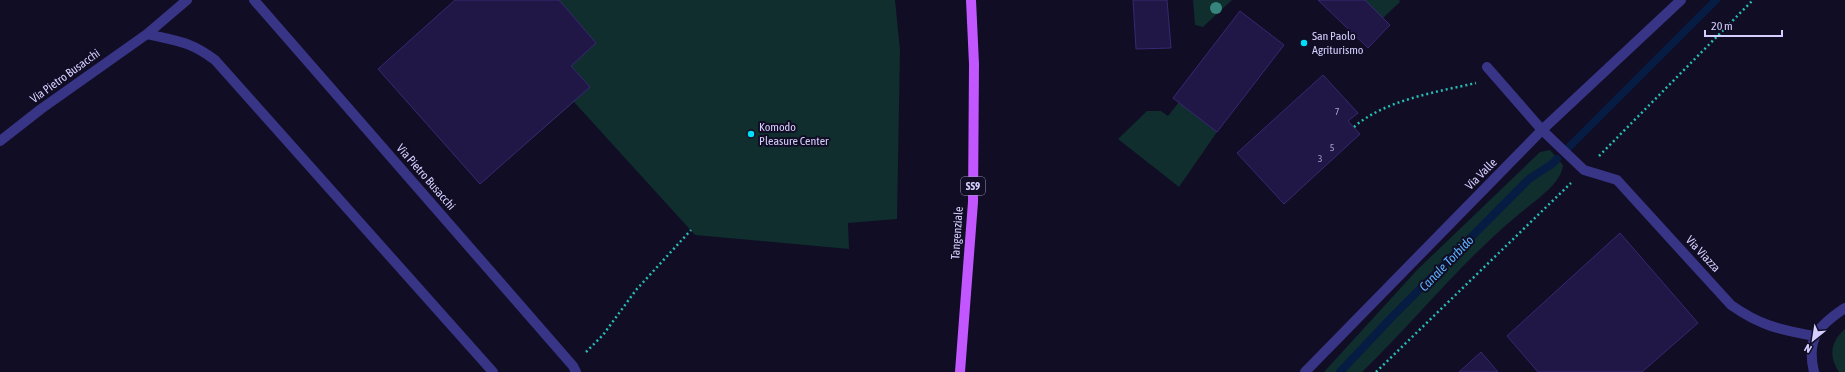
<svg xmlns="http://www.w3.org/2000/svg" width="1845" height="372" viewBox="0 0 1845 372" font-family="'Asap Condensed',sans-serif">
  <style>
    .green { fill: #0f2e2d }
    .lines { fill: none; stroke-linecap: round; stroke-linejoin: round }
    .stream { stroke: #061c43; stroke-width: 8 }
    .building { fill: #211746; stroke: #382873 }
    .path { stroke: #27bcb4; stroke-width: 2.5; stroke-dasharray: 2 3; stroke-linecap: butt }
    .street { stroke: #383586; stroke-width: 10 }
    .primary { stroke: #c256ff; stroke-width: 10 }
    .tree { fill: #36847b }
    .poi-dot { fill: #00dffa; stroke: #110d24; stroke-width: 1.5 }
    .labels { text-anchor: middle; stroke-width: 4; stroke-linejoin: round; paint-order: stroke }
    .number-label { font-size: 10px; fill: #a8a1d1 }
    .shield { fill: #110d24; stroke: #9a95bd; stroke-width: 1 }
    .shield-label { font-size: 11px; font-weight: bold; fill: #d5cfff }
    .poi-label { font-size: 12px; fill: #d5cfff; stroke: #110d24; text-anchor: start }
    .street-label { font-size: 12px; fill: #d5cfff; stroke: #110d24 }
    .water-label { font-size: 13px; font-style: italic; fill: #5db3ff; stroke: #110d24 }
  </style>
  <rect width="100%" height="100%" fill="#110d24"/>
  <path class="green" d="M455,0h440l5,50 -3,169 -49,4 1,26 -154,-14 -121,-133 -94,82 -102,-115z
    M1193,0h39l-29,27 -8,-2z
    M1365,0h34l1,2 -17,16z
    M1179,102l38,30 -38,55 -61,-48 29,-28h14l7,5z
    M1550,150l13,15c-2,20 -30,37 -45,50 -57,47 -103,106 -156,157h-38l93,-102 123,-118z
    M1845,329v43h-6c-11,-16 -8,-31 6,-43z"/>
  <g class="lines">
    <path class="stream" d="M1569,147l147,-147
      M1340,372l51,-54 138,-139 23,-15 5,-5"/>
  </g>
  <path class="building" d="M455,0h104l37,43 -25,23 19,21 -110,97 -102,-115z
    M1133,0h34l4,48 -35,1z
    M1318,0h47l25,25 -22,23z
    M1240,11l44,34 -67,87 -44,-34z
    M1323,75l35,38 -10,8 12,13 -76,70 -47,-51z
    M1620,233l78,90 -56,49h-104l-31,-36z
    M1481,352l17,20h-39z"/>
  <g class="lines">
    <path class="path" d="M1354,127c31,-27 82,-35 122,-44
      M1599,156l154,-156
      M586,352l17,-17 33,-45 55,-60
      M1376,372l195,-189"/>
    <path class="street" d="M187,0l-40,34c30,7 43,7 68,26l278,312
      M254,0l319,366 3,6
      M1487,67l55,63 42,40 33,10 114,125c30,21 47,24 83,31
      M0,141l41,-32 106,-75
      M1305,372l237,-242 139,-130
      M1814,372c-8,-34 4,-46 31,-64"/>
    <path class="primary" d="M960,372l13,-170 1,-138 -3,-64"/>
  </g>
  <circle class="tree" cx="1216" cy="8" r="6"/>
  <g class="poi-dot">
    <circle cx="1304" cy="43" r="4"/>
    <circle cx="751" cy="134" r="4"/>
  </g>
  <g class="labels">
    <g class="number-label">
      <text x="1337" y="115">7</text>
      <text x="1332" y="151">5</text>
      <text x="1320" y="162">3</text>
    </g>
    <rect class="shield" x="961" y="177" width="24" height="18" rx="3"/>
    <g class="shield-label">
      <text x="973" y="190">SS9</text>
    </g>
    <g class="poi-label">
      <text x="1312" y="40">San Paolo<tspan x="1312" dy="14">Agriturismo</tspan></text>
      <text x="759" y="131">Komodo<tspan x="759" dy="14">Pleasure Center</tspan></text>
    </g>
    <g class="street-label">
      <text transform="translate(65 76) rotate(-36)" y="4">Via Pietro Busacchi</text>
      <text transform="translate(1481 174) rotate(-45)" y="4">Via Valle</text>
      <text transform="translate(426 177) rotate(49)" y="4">Via Pietro Busacchi</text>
      <text transform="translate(957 233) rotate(-86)" y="4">Tangenziale</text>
      <text transform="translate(1703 254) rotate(47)" y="4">Via Viazza</text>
    </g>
    <g class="water-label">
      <text transform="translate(1446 263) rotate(-46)" y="5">Canale Torbido</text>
    </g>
  </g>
  <g transform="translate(1813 340) rotate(210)" stroke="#110d24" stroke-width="3" paint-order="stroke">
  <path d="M0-3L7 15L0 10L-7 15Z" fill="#d5cfff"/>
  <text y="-6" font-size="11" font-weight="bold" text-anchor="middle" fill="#d5cfff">N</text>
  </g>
  <path d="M1705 30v6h77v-6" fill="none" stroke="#d5cfff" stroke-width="2"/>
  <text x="1711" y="30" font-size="12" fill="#d5cfff" stroke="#110d24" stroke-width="3" paint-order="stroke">20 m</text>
</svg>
